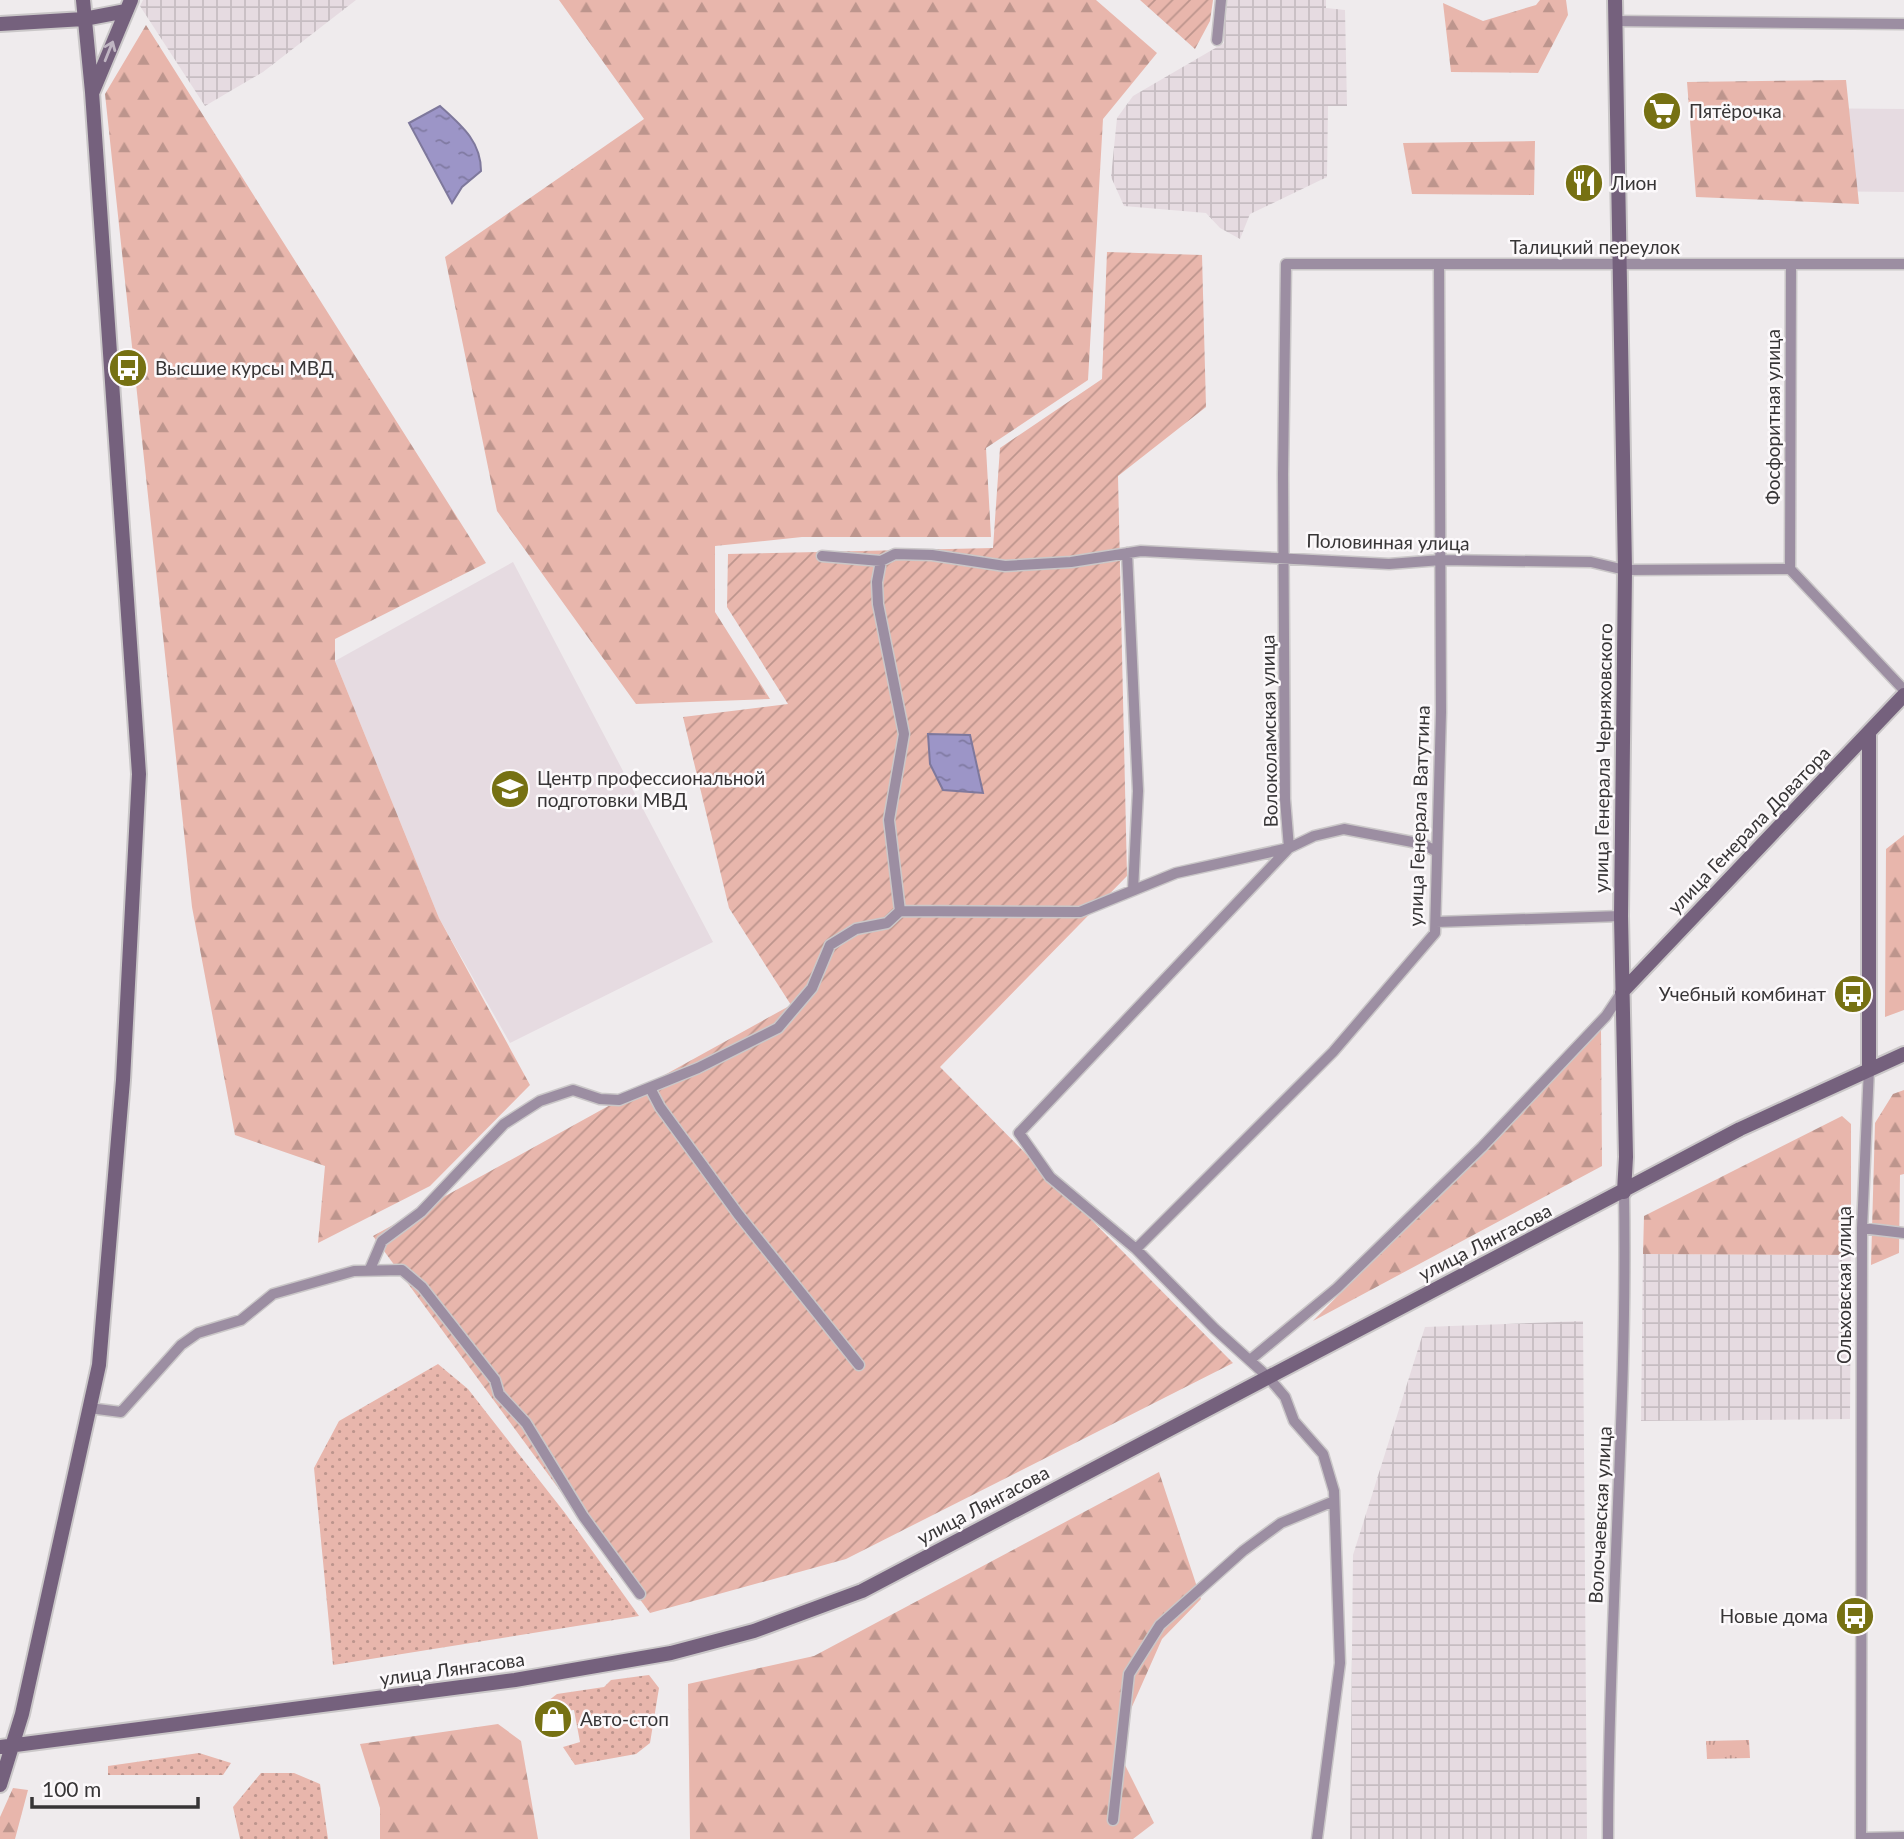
<svg xmlns="http://www.w3.org/2000/svg" width="1904" height="1839" viewBox="0 0 1904 1839" font-family="Lato,sans-serif">
  <style>
    .built { fill: #e6dbe1 }
    .industrial { fill: url(#industrial-grid) }
    .grass { fill: url(#grass-dots) }
    .forest { fill: url(#forest-firs) }
    .park { fill: url(#park-tufts) }
    .garden { fill: url(#garden-furrows) }
    .water { fill: url(#water-ripples); stroke: #7e789c; stroke-width: 2 }
    .lines { fill: none; stroke-linecap: round; stroke-linejoin: round }
    .street-casing { stroke: #cac7c8; stroke-width: 13 }
    .secondary-casing { stroke: #cac7c8; stroke-width: 18 }
    .street { stroke: #9c8ea2; stroke-width: 10 }
    .secondary { stroke: #75617d; stroke-width: 14 }
    .oneway { stroke: #bfb5c2 }
    .labels { text-anchor: middle; stroke-width: 5; stroke-linejoin: round; paint-order: stroke }
    .poi-label { font-size: 19px; fill: #373536; stroke: #fcf9fb; text-anchor: start }
    .street-label { font-size: 19px; fill: #373536; stroke: #fcf9fb }
  </style>
  <defs>
    <pattern id="industrial-grid" width="8" height="8" patternUnits="userSpaceOnUse" patternTransform="scale(1.75)"><rect width="8" height="8" fill="#e6dbe1"/><path d="M0 4h8M4 0v8" fill="none" stroke="#c6bdc2"/></pattern>
    <pattern id="grass-dots" width="8" height="8" patternUnits="userSpaceOnUse" patternTransform="scale(1.75)"><rect width="8" height="8" fill="#e8b6ac"/><path d="M2 2h.1M6 6h.1" fill="none" stroke="#bd958d" stroke-width="1.8" stroke-linecap="round"/></pattern>
    <pattern id="forest-firs" width="22" height="20" patternUnits="userSpaceOnUse" patternTransform="scale(1.75)"><rect width="22" height="20" fill="#e8b6ac"/><path d="M5 1l3.5 6h-7zM16 11l3.5 6h-7z" fill="#bd958d"/></pattern>
    <pattern id="park-tufts" width="24" height="20" patternUnits="userSpaceOnUse" patternTransform="scale(1.75)"><rect width="24" height="20" fill="#e8b6ac"/><path d="M3 7l-1-3M5 7V3M7 7l1-3M15 17l-1-3M17 17v-4M19 17l1-3" fill="none" stroke="#bd958d"/></pattern>
    <pattern id="garden-furrows" width="10" height="10" patternUnits="userSpaceOnUse" patternTransform="scale(1.75)"><rect width="10" height="10" fill="#e8b6ac"/><path d="M-1 1l2-2M0 10L10 0M9 11l2-2" fill="none" stroke="#bd958d"/></pattern>
    <pattern id="water-ripples" width="26" height="14" patternUnits="userSpaceOnUse" patternTransform="scale(1.75)"><rect width="26" height="14" fill="#9c95c7"/><path d="M2 4q2-2 4 0t4 0M15 11q2-2 4 0t4 0" fill="none" stroke="#807aa2"/></pattern>
  </defs>
  <rect width="100%" height="100%" fill="#efebed"/>
  <path class="built" d="M1793,108l111,1v83l-111,-1z
    M513,562l200,380 -203,101 -71,-125 -104,-257z"/>
  <path class="industrial" d="M143,0h213l-93,72 -58,34 -65,-100z
    M1225,0h101v8l19,2 2,96h-19l-1,71 -77,37 -10,25 -20,-11 -14,-15 -82,-7 -13,-29 6,-59 16,-22 91,-53z
    M1643,1254l208,1 -1,164 -209,2z
    M1583,1321l4,518h-237l3,-284 72,-228z"/>
  <path class="grass" d="M438,1364l30,25 97,124 74,103 -306,49 -19,-197 25,-47z
    M649,1675l10,13 -9,55 -14,11 -61,11 -12,-18 17,-5 -6,-32 -29,4 -1,-10 13,-10 47,-7 7,-7z
    M199,1753l32,10 -8,12h-115v-9z
    M261,1773h33l26,11 8,55h-88l-7,-32z"/>
  <path class="forest" d="M559,0h537l61,53 -54,66 -15,261 -102,68 5,89h-189l-87,9v66l55,87 -134,5 -139,-193 -52,-254 199,-138z
    M1540,0h26l2,15 -30,58 -87,-1 -8,-69 40,18 53,-16z
    M146,25l340,538 -151,76v22l104,257 91,167 -100,101 -112,57 7,-77 -90,-31 -43,-228 -87,-813z
    M1846,80l13,124 -163,-7 -9,-115z
    M1535,141l-1,54 -122,-1 -9,-51z
    M1904,835v175l-19,7 1,-168z
    M1601,1028l1,138 -289,155z
    M1904,1090v84l-4,1 -1,78 -28,12 4,-142 18,-29z
    M1842,1116l9,8v131l-208,-1 1,-38z
    M1159,1472l42,127 -39,40 -47,106 39,78 -21,16h-443l-2,-155 126,-28z
    M498,1724l23,17 17,98h-158v-31l-20,-64z
    M13,1788l15,2 -13,49h-15v-22z"/>
  <path class="park" d="M1749,1740l1,18 -43,1 -1,-18z"/>
  <path class="garden" d="M1140,0h73l-3,21 -15,28z
    M1107,252l95,3 4,152 -88,69 9,400 -187,191 293,296 -387,196 -196,54 -277,-377 418,-231 -62,-97 -46,-191 105,-13 -61,-97 1,-53 265,-6 7,-100 102,-69z"/>
  <path class="water" d="M440,106c21,19 41,35 41,65l-19,16 -10,16 -43,-80z
    M928,734l42,1 13,58 -40,-3 -13,-26z"/>
  <g class="lines">
    <g class="street-casing">
      <path id="street" d="M1615,21l289,3
        M1217,40l4,-40
        M1127,553l11,238 -5,99
        M822,556l59,5 14,-7 37,1 73,11 66,-4 70,-11 248,13 52,-4 150,2 34,8 165,-1 114,121
        M881,561l-4,21 1,22 26,130 -15,86 11,91
        M1790,569l1,-304
        M1436,922l185,-6
        M650,1088l10,19 78,107 121,151
        M1862,1228l42,5
        M1136,1249l197,-197 102,-119 6,-221 -2,-447
        M370,1269l12,-28 39,-29 83,-88 36,-23 33,-11 27,9 19,1 79,-32 80,-40 34,-40 18,-43 26,-16 31,-6 13,-12 180,1 96,-39 113,-25 25,-12 30,-7 79,15 14,8
        M1250,1360l87,-72 145,-141 124,-131 16,-24
        M89,1408l32,4 60,-67 17,-12 43,-13 32,-26 81,-23 48,-1 20,17 73,93 4,14 27,29 57,93 57,78
        M1113,1820l16,-146 31,-49 83,-74 38,-28 53,-22
        M1861,1838l43,-1
        M1317,1839l23,-176 -6,-172 -11,-37 -29,-33 -9,-24 -17,-20 -53,-48 -79,-80 -86,-72 -31,-44 270,-285 -4,-49 -2,-325 3,-210h618
        M1608,1839c0,-216 20,-431 16,-647
        M1861,1839l1,-611 7,-160"/>
    </g>
    <g class="secondary-casing">
      <path id="secondary" d="M1615,0l10,570 -4,346 5,241 -2,35
        M0,24l84,-5 42,-8
        M93,91l38,-91
        M1869,732v336
        M1622,992l282,-297
        M0,1747l515,-67 156,-27 83,-22 108,-40 878,-462 164,-75
        M0,1785l22,-71 77,-349 24,-285 16,-306 -47,-682 -9,-92"/>
    </g>
    <use href="#street" class="street"/>
    <use href="#secondary" class="secondary"/>
  </g>
  <defs><path id="oneway-shaft" d="M-6 0H5M1.5-3L5.5 0L1.5 3" fill="none" stroke-width="1.6" stroke-linecap="round" stroke-linejoin="round" transform="scale(1.75)"/></defs>
  <use class="oneway" href="#oneway-shaft" transform="translate(109 51) rotate(-68)"/>
  <defs>
    <g id="supermarket-disc" transform="scale(2.0125)"><circle r="9.5" fill="#767113" stroke="#fcf9fb"/><path d="M-6-5.5h2.5l.6 2H6L4.5 2H-2.5L-4.4-4H-6ZM-1.5 3.2a1.3 1.3 0 1 0 .1 0ZM3 3.2a1.3 1.3 0 1 0 .1 0Z" fill="#fff"/></g>
    <g id="restaurant-disc" transform="scale(2.0125)"><circle r="9.5" fill="#767113" stroke="#fcf9fb"/><path d="M-5-6h1v4h1v-4h1v4h1v-4h1v5L-1.5 .5V6h-2V.5L-5-1ZM5-6V6H3V1.5H1.5Q1.5-4 5-6Z" fill="#fff"/></g>
    <g id="bus-disc" transform="scale(2.0125)"><circle r="9.5" fill="#767113" stroke="#fcf9fb"/><path d="M-5-6H5V4H4V6H2V4H-2V6H-4V4H-5ZM-3.5-4V0h7V-4ZM-3.5 1.2v1.5H-2V1.2ZM2 1.2v1.5H3.5V1.2Z" fill="#fff"/></g>
    <g id="university-disc" transform="scale(2.0125)"><circle r="9.5" fill="#767113" stroke="#fcf9fb"/><path d="M0-5L7-2L0 1L-7-2ZM-4 1L0 2.5L4 1V4Q0 6-4 4Z" fill="#fff"/></g>
    <g id="shop-disc" transform="scale(2.0125)"><circle r="9.5" fill="#767113" stroke="#fcf9fb"/><path d="M-5-2.5h2.3a2.7 3.5 0 0 1 5.4 0H5L5.5 6h-11ZM-1.5-2.5h3a1.5 2.3 0 0 0-3 0Z" fill="#fff"/></g>
  </defs>
  <g fill-rule="evenodd">
    <use href="#supermarket-disc" x="1662" y="111"/>
    <use href="#restaurant-disc" x="1584" y="183"/>
    <use href="#bus-disc" x="128" y="368"/>
    <use href="#university-disc" x="510" y="789"/>
    <use href="#bus-disc" x="1853" y="994"/>
    <use href="#bus-disc" x="1855" y="1616"/>
    <use href="#shop-disc" x="553" y="1719"/>
  </g>
  <g class="labels">
    <g class="poi-label">
      <text x="1689" y="118">Пятёрочка</text>
      <text x="1611" y="190">Лион</text>
      <text x="155" y="375">Высшие курсы МВД</text>
      <text x="537" y="785">Центр профессиональной<tspan x="537" dy="22">подготовки МВД</tspan></text>
      <text x="1826" y="1001" text-anchor="end">Учебный комбинат</text>
      <text x="1828" y="1623" text-anchor="end">Новые дома</text>
      <text x="580" y="1726">Авто-стоп</text>
    </g>
    <g class="street-label">
      <text x="1595" y="254">Талицкий переулок</text>
      <text transform="translate(1773 417) rotate(-90)" y="7">Фосфоритная улица</text>
      <text transform="translate(1388 542) rotate(1)" y="7">Половинная улица</text>
      <text transform="translate(1269 731) rotate(-91)" y="7">Волоколамская улица</text>
      <text transform="translate(1603 758) rotate(-89)" y="7">улица Генерала Черняховского</text>
      <text transform="translate(1419 816) rotate(-88)" y="7">улица Генерала Ватутина</text>
      <text transform="translate(1749 830) rotate(-46)" y="7">улица Генерала Доватора</text>
      <text transform="translate(1485 1242) rotate(-27)" y="7">улица Лянгасова</text>
      <text transform="translate(1844 1285) rotate(-90)" y="7">Ольховская улица</text>
      <text transform="translate(983 1505) rotate(-28)" y="7">улица Лянгасова</text>
      <text transform="translate(1600 1515) rotate(-87)" y="7">Волочаевская улица</text>
      <text transform="translate(452 1669) rotate(-8)" y="7">улица Лянгасова</text>
    </g>
  </g>
  <path d="M32 1797v10h166v-10" fill="none" stroke="#373536" stroke-width="3.5"/>
  <text x="42" y="1797" font-size="21" fill="#373536" stroke="#fcf9fb" stroke-width="5" paint-order="stroke">100 m</text>
</svg>
